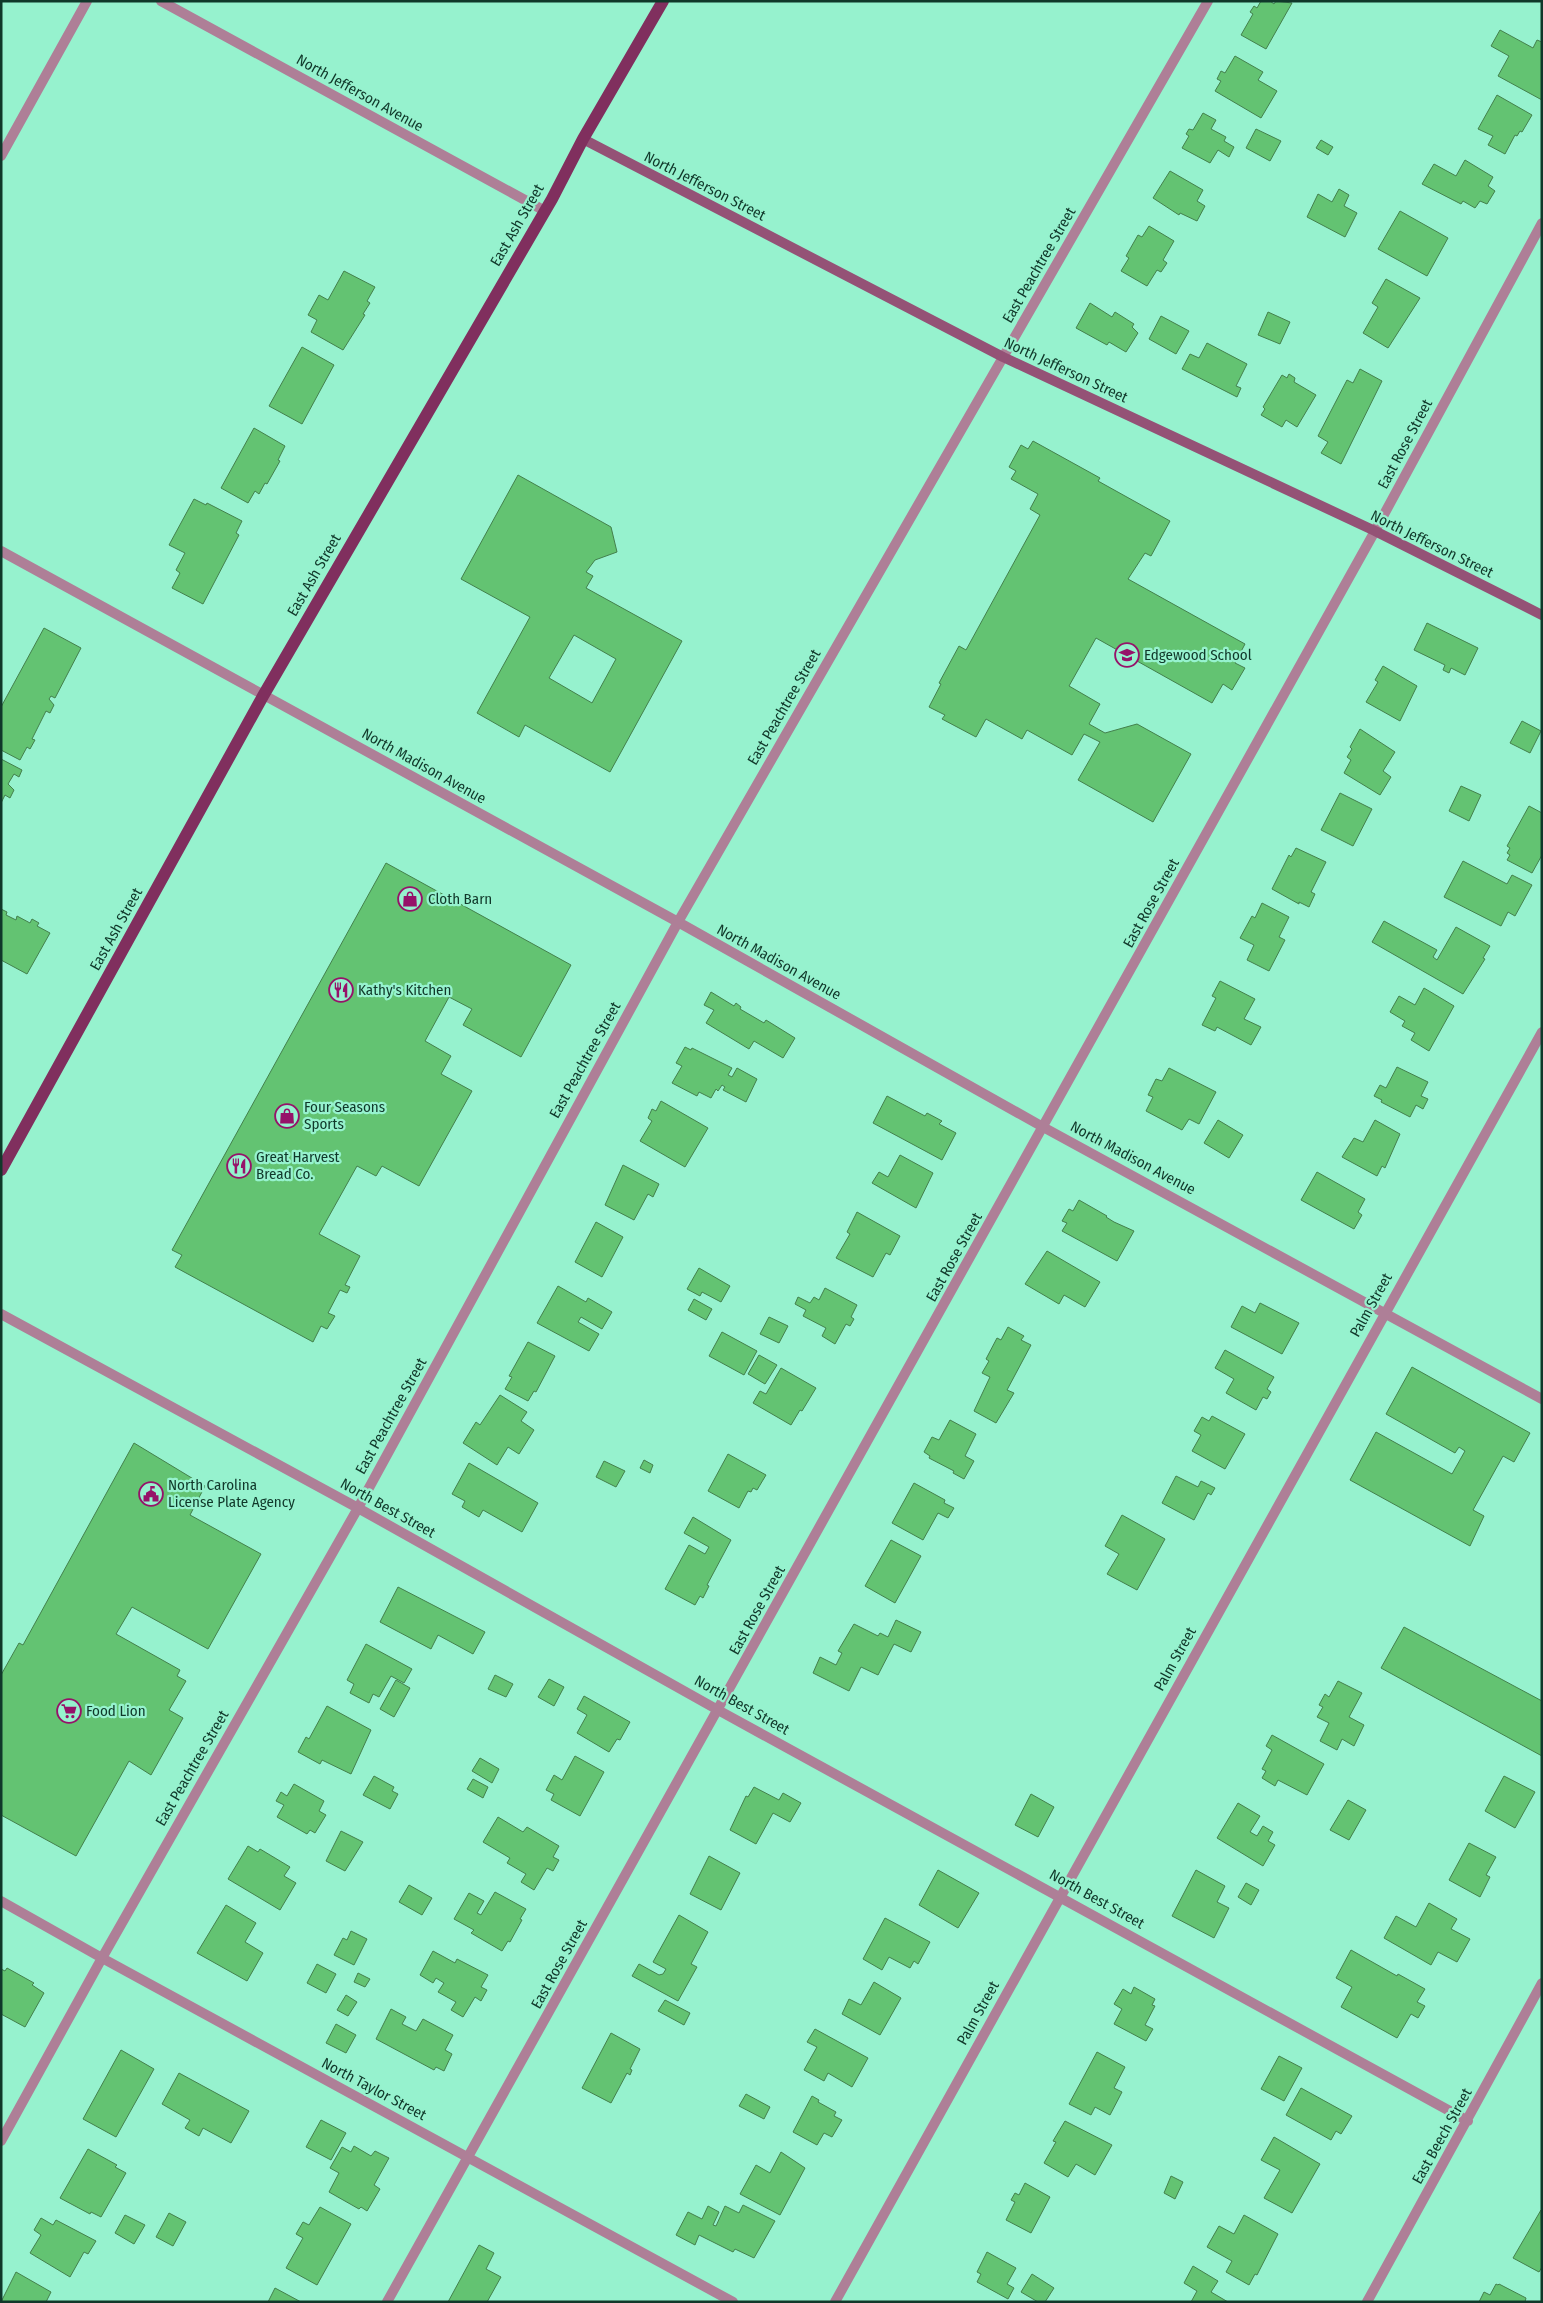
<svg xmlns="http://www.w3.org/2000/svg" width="1543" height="2303" viewBox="0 0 1543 2303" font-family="'Fira Sans Condensed',sans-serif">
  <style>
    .building { fill: #63c372; stroke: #43804c; fill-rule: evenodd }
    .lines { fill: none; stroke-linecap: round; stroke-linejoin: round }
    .street { stroke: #ae7f97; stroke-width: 10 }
    .secondary { stroke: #945276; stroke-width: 10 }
    .primary { stroke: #802f5e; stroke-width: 12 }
    .labels { text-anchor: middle; stroke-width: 4.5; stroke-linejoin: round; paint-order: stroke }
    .street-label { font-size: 15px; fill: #10382a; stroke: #96f2ce }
    .poi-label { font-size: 15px; fill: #10382a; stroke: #96f2ce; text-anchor: start }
  </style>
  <rect width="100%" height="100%" fill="#96f2ce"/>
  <path class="building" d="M1261,1h9l4,3 2,-3 16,2 -26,46 -25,-14 12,-21 -3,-2 4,-6 3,2z
    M1500,30l33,18 4,-8 5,2v58l-44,-24 11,-20 -18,-10z
    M1235,56l28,16 -5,8 19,11 -16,27 -46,-27 6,-10 -4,-2 4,-8 4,2z
    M1497,95l35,20 -10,17 -2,-1 -3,5 -2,-1 -10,19 -17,-9 5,-9 -15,-7z
    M1203,113l13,7 -5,9 15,8 -2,4 10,6 -5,10 -11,-7 -8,13 -28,-15 7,-12 -3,-2 3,-5 4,1z
    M1256,129l25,12 -11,20 -24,-13z
    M1321,140l12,7 -5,8 -12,-7z
    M1465,160l28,17 -5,9 7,5 -8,13 -7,-3 -5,7 -12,-7 -2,3 -39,-20 12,-20 22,12z
    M1170,171l33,19 -6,11 8,5 -8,15 -17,-8 -1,2 -26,-17z
    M1339,189l10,6 -5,11 13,7 -12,24 -38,-20 11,-23 14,8z
    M1400,211l48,27 -21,38 -49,-27z
    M1149,226l25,15 -11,19 4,3 -6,9 -4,-2 -10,16 -26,-15 8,-13 -3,-2 12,-21 4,2z
    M344,271l31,16 -8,14 3,2 -7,11 2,1 -22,35 -32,-18 6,-12 -9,-5 11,-20 9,5z
    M1386,279l34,19 -32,50 -25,-15 15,-26 -6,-4z
    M1090,303l22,14 3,-5 19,12 -2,3 6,6 -12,19 -17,-10 -2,3 -31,-17z
    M1268,312l22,10 -10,22 -22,-9z
    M1161,316l28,15 -13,23 -27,-15z
    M1207,343l40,21 -11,22 5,2 -4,9 -55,-28 8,-15 9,4z
    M302,347l32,18 -32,59 -33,-18z
    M1360,369l22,12 -41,83 -20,-11 7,-11 -10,-6 29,-56 6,3z
    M1289,374l6,4 -1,4 22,13 -19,32 -11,-7 -4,7 -21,-12 4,-6 -2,-2 19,-32 5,3z
    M254,428l31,18 -7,14 2,1 -13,23 -2,-1 -6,11 -4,-3 -7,12 -27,-15z
    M1033,441l67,37 -2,3 72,40 -19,35 -6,-3 -17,26 117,65 -10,19 10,5 -13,22 -9,-6 -11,19 -116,-65 -27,48 31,18 -11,20 16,9 32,-9 54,30 -38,68 -75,-42 22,-38 -16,-8 -12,21 -45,-25 -5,9 -36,-20 -10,18 -34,-18 3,-4 -16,-8 12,-23 -2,-1 20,-37 7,4 74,-135 -10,-6 8,-15 -27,-15 5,-8 -7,-4 12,-22 7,4z
    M518,475l93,52 6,25 -22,8 -9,12 7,4 -7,12 96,53 -72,131 -85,-47 -6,12 -42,-24 53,-96 -69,-38zM574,635l42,24 -24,44 -43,-25z
    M194,499l12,6 1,-2 35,18 -6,12 3,2 -36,69 -31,-16 8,-15 -4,-3 9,-17 -16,-8z
    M1427,623l51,25 -13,27 -14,-7 -2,5 -6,-3 2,-5 -31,-15z
    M44,628l37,20 -26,50 -4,-2 -2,3 5,6 -4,8 -4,-2 -14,28 3,1 -5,9 -3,-2 -7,13 -19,-10v-43z
    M1383,666l34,20 -17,35 -34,-19 12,-20 -3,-2z
    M1522,721l19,10 -11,22 -20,-10z
    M1360,729l35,23 -12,19 8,6 -11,18 -36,-22 7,-13 -4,-3 5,-8 -2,-2z
    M1,759l21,11 -3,7 -5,-3 -6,10 6,6 -4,8 -5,-3 -4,8z
    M1461,786l20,9 -12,26 -20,-10z
    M1340,793l32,16 -19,37 -32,-16z
    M1529,806l13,7v42l-10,18 -25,-13 3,-5 -3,-2 3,-5 -3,-2z
    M1296,848l30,14 -15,30 4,2 -6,13 -10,-5v2l-27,-15 17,-34 2,2z
    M1463,861l44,23 5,-9 20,10 -17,31 -7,-4 -7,14 -57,-29z
    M386,863l185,102 -50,92 -58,-32 9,-16 -23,-12 -24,44 26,15 -10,18 31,17 -53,95 -37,-20 -6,10 -19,-10 -38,68 41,22 -15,29 5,2 -3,6 -7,-3 -12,23 7,3 -8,13 -6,-3 -8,16 -138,-75 7,-12 -10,-5z
    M1262,903l27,14 -10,20 6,3 -16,31 -22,-11 7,-15 -14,-7 12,-22 3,2z
    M1,909l6,3 -1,3 10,5 1,-4 13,7 2,-4 7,4 -2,3 13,7 -23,41 -26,-14z
    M1384,921l53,29 -4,7 4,3 19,-33 34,19 -7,12 2,1 -22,35 -91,-52z
    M1220,981l35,18 -11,20 17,8 -10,18 -34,-18 -2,4 -13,-6 14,-27 -4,-2z
    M1424,988l30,18 -25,45 -18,-11 4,-7 -13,-7 3,-5 -15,-9 9,-16 16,9z
    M711,992l23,14 2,-3 5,4 -1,2 24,14 2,-3 29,18 -12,20 -29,-17 -5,8 -43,-26 8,-13 -10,-5z
    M685,1047l6,3 1,-2 40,20 -4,7 4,2 5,-9 20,11 -11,23 -23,-12 2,-3 -3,-2 -4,6 -2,-2 -5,9 -12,-6 -2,4 -25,-13 10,-17 -6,-3z
    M1397,1067l31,15 -7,14 7,3 -5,10 -7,-4 -6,12 -29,-15 1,-2 -8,-4 6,-11 6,3z
    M1169,1068l47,24 -17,32 -10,-5 -7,11 -36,-19 7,-14 -5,-2 8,-16 6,2z
    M887,1096l38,20 2,-3 15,8 -3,3 17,9 -14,27 -69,-37z
    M661,1101l47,27 -23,39 -45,-26 12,-20 -4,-3 4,-9 4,2z
    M1218,1120l25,15 -14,23 -25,-15z
    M1375,1120l25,14 -15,34 -3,-2 -5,10 -35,-19 12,-19 9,4z
    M900,1155l33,18 -17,35 -44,-25 7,-11 9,5z
    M623,1165l36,19 -6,13 -5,-3 -14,26 -29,-15z
    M1317,1172l48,27 -7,13 4,3 -8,14 -53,-29z
    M1079,1200l28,16 -1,1 8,5 20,9 -17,30 -55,-30 5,-8 -5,-2 7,-12 4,2z
    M857,1212l43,24 -10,19 -4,-2 -13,24 -37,-19 14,-24 -3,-2z
    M596,1222l27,15 -21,40 -27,-15z
    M1047,1251l53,31 -15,25 -21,-12 -5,9 -34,-20z
    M699,1268l31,18 -9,16 -19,-10 -2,4 -13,-7z
    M558,1286l28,16 2,-4 24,14 -10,17 -21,-12 -3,5 21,12 -10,17 -52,-28z
    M825,1288l32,17 -6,12 3,2 -4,7 -4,-2 -11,20 -13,-8 4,-8 -23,-12 3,-6 -11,-6 3,-7 12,6 4,-6 5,3z
    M694,1299l18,10 -6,11 -18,-10z
    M1260,1303l39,20 -17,31 -51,-27 11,-21 13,7z
    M769,1317l19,9 -9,17 -19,-9z
    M1008,1327l16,9 -3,4 10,5 -24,45 7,3 -18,30 -22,-12 16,-34 -8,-4 7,-12 -3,-2 11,-21 4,2z
    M722,1332l35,19 -13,24 -35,-19z
    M528,1342l27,14 -19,36 -2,-1 -6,10 -23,-12 7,-12 -3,-1z
    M1225,1350l49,27 -7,12 4,3 -4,7 -4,-2 -7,13 -30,-17 8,-14 -19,-11z
    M759,1355l18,10 -12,19 -17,-10z
    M1412,1367l118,66 -16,29 -11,-6 -30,54 11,6 -14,30 -120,-66 26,-48 76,42 13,-23 -6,-4 -4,6 -69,-39z
    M781,1368l35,20 -14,23 -2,-1 -9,15 -38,-22 7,-12 6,3z
    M500,1395l27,17 -6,9 13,9 -15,24 -11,-7 -11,18 -34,-22 13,-21 4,3z
    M1212,1416l33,18 -20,35 -33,-18 9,-16 -7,-4 8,-14 7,4z
    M950,1420l26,14 -11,22 9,5 -10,18 -11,-6 1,-2 -25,-13 1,-2 -6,-4 8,-15 7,3z
    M134,1443l71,43 -15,29 71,39 -53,95 -76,-42 -16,27 64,36 -3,6 9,5 -17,29 14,8 -32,57 -22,-14 -53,95 -75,-41v-140l18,-32 4,2z
    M728,1454l38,21 -9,15 -4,-2 -2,4 -3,-1 -9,17 -31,-17z
    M644,1460l9,5 -3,8 -10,-5z
    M604,1461l21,10 -9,16 -20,-10z
    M469,1463l69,40 -16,29 -39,-22 -4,7 -17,-10 3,-6 -13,-7z
    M1176,1476l22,11 3,-6 14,7 -4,7 -3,-2 -14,27 -32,-17z
    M914,1483l31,17 -1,3 10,5 -6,10 -10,-5 -15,27 -31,-17z
    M1122,1515l43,24 -28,51 -30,-16 12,-20 -14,-8z
    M693,1517l38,23 -24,45 2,1 -6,12 -3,-2 -5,9 -30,-16 24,-44 16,9 4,-7 -25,-14z
    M891,1540l30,16 -26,47 -30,-17z
    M398,1587l87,45 -12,22 -35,-19 -7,14 -51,-27z
    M896,1620l25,12 -10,20 -17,-8 -16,31 -17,-8 -12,24 -36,-18 7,-16 16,8 6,-12 -4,-2 16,-27 24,12 2,-3 8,4z
    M1404,1627l138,74v55l-161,-88z
    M366,1644l46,25 -8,14 -13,-7 -12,21 -6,-3 -4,9 -19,-10 4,-9 -7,-4z
    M495,1675l18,9 -7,13 -18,-8z
    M549,1679l15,8 -10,19 -16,-9z
    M396,1680l14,8 -16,29 -14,-8z
    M1338,1681l24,12 -13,24 15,8 -10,21 -12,-7 -5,11 -17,-9 9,-18 -12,-6 6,-10 -4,-2 6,-11 4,3z
    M584,1696l46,26 -10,18 -3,-1 -8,13 -32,-19 10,-18 -10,-6z
    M327,1706l44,24 -20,44 -29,-14 -2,4 -22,-12 8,-15 3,2z
    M1272,1735l52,29 -17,31 -29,-15 -3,6 -13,-8 4,-7 -4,-2 10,-19 -6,-4z
    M575,1756l29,16 -24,44 -29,-16 3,-6 -8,-4 8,-15 8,5z
    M480,1758l19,11 -7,14 -20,-12z
    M374,1776l20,11 -2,4 6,3 -8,15 -27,-14z
    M1504,1776l31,16 -20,36 -30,-17z
    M473,1779l15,8 -5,11 -16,-9z
    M294,1784l30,17 -5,10 7,4 -11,18 -5,-3 -3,4 -30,-17 7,-12 -8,-4 5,-9 6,4z
    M754,1787l25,13 4,-7 18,10 -11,19 -17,-9 -17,31 -26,-14 16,-34 2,1z
    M1031,1794l23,13 -16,30 -23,-12z
    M1348,1800l18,10 -17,30 -19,-10z
    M1238,1803l22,13 -10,16 7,4 6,-10 10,6 -5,9 7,4 -12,21 -46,-28z
    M498,1817l25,15 4,-5 32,19 -6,11 6,3 -6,11 -6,-3 -13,22 -13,-8 5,-8 -19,-11 3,-5 -27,-16z
    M341,1831l22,11 -18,29 -19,-10z
    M1469,1843l27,14 -10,18 4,2 -10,20 -31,-17z
    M248,1846l10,6 2,-3 30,18 -6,9 12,7 -16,27 -52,-31z
    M709,1856l31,17 -19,37 -31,-16z
    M938,1870l41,23 -21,35 -39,-23z
    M1196,1870l29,16 -8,16 12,6 -15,30 -42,-22z
    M1246,1883l13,7 -8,15 -13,-8z
    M409,1885l23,13 -10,17 -23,-13z
    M495,1892l31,17 -6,10 2,1 -12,22 -2,-1 -6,10 -31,-18 3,-3 -20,-11 15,-26 15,8 -7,12 4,2z
    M1429,1903l28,16 -6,10 19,10 -13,23 -19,-10 -7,13 -47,-27 12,-22 20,11z
    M226,1905l30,18 -11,19 18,11 -16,28 -50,-28z
    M679,1915l29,17 -17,32 6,3 -19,34 -46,-25 7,-12 20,11 4,-1 3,-5 -13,-7z
    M885,1918l45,24 -12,22 -4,-3 -4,7 -21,-11 -7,13 -19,-11z
    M351,1931l16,8 -13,26 -20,-10 9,-17 4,2z
    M1351,1950l46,26 1,-2 27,15 -8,13 8,4 -7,12 -7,-4 -14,24 -56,-31 11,-20 -16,-9z
    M433,1951l22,12 2,-4 31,16 -7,12 6,3 -6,11 -6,-4 -12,20 -12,-7 5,-8 -18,-10 6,-9 -8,-5 -3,5 -13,-8z
    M317,1964l19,10 -10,19 -19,-10z
    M7,1968l27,15 -2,2 12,8 -19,34 -24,-13v-45l4,2z
    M358,1973l12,6 -5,8 -11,-5z
    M874,1982l27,16 -21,37 -38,-21 7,-15 12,6z
    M1134,1987l21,12 -3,6 3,1 -10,19 8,4 -7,12 -32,-17 8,-15 -8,-5 9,-15 8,5z
    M346,1995l11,7 -9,14 -11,-6z
    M665,2000l25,13 -6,12 -26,-14z
    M391,2009l15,8 -4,7 14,7 7,-12 30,16 -8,15 7,4 -8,17 -8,-4 -2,3 -58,-31z
    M336,2024l20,11 -10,18 -20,-10z
    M815,2029l53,29 -16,29 -24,-14 -4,8 -20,-11 13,-23 -10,-5z
    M611,2033l29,16 -10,20 2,1 -2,5 -3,-2 -16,30 -29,-15z
    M121,2050l33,19 -38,68 -33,-18z
    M1097,2052l28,15 -11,21 8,4 -12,23 -15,-8 -4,8 -22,-11z
    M1279,2056l23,12 -18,33 -23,-12z
    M179,2073l70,38 -18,32 -28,-15 -4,8 -14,-8 5,-8 -28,-16z
    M1301,2088l51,28 -11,18 -5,-3 -5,9 -45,-25z
    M746,2094l24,13 -6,12 -25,-13z
    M812,2096l7,4 -1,2 18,10 -2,4 8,4 -10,17 -8,-4 -7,12 -24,-13z
    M321,2120l25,13 -15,27 -25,-13z
    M1065,2121l47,24 -17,30 -19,-11 -8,13 -24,-14 12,-21 -3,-1z
    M1274,2137l46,27 -28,49 -28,-15 16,-28 -19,-10z
    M354,2146l17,10 4,-5 14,7 -15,27 6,4 -13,22 -6,-4 -2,2 -30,-17 10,-19 -9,-5 12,-21 9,5z
    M88,2149l29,16 -2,2 11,6 -25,44 -10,-5 -1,2 -30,-16z
    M781,2152l24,16 -25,47 -40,-21 16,-29 14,8z
    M1171,2176l12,6 -8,17 -11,-6z
    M1025,2183l25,14 -19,36 -25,-13 9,-18 -4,-2 4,-7 4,2z
    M743,2205l32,16 -21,37 -19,-9 -2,3 -34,-17 -4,10 -19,-10 12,-23 14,7 6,-13 11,6 -6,13 3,1 9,-20 14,7z
    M320,2207l31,17 -34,61 -31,-17 17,-30 -7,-4 7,-12 6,3z
    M1541,2210l1,57 -3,5 -26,-14z
    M169,2213l17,9 -13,24 -17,-9z
    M125,2215l20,10 -11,19 -19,-11z
    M1244,2215l34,19 -21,41 -2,-1 -6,11 -23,-13 6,-11 -25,-14 12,-21 15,8z
    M41,2218l12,7 3,-5 40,21 -8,13 -4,-2 -14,25 -40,-24 11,-18 -7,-5z
    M479,2245l15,8 -8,16 15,8 -14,25h-39z
    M987,2252l29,16 -9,16 7,4 -6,11 -31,-17 4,-8 -4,-2z
    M1193,2266l25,15 -7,11 17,10h-37l6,-11 -13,-8z
    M16,2272l35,20 -5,10h-45z
    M1032,2274l22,14 -9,14h-7l-17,-10z
    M1496,2284l2,1 1,-1 27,14 -1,4h-46l5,-10 6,3z
    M275,2288l26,14h-33z"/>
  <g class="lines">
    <path class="street" d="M161,1l384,210
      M1,156l86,-155
      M1,551l677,371 365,205 499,272
      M1,1314l357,194 360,202 750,411
      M1,1901l101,57 631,344
      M1,2141l101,-183 256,-450 320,-586 530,-921
      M387,2302l988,-1771 167,-308
      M835,2302l707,-1270
      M1367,2302l175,-319"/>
    <path class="secondary" d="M583,139l420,218 372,174 167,84"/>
    <path class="primary" d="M1,1170l262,-474 289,-497 31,-60 80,-138"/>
  </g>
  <defs>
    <g id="school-ring" transform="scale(1.25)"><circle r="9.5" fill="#96f2ce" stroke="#961269" stroke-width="1.5"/><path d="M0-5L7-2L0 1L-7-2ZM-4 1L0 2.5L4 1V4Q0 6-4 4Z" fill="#961269"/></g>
    <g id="shop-ring" transform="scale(1.25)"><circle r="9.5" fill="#96f2ce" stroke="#961269" stroke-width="1.5"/><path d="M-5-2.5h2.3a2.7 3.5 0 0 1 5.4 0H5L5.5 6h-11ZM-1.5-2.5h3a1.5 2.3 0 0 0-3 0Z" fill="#961269"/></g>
    <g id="restaurant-ring" transform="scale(1.25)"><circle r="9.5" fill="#96f2ce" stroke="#961269" stroke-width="1.5"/><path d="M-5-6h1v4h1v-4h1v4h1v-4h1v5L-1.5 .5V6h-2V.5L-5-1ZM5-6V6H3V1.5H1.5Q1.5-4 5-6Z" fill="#961269"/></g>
    <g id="civic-ring" transform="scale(1.25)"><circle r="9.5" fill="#96f2ce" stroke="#961269" stroke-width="1.5"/><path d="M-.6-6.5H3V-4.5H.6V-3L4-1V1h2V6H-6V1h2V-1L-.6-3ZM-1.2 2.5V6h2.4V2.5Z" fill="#961269"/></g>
    <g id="supermarket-ring" transform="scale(1.25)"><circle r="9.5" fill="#96f2ce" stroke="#961269" stroke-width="1.5"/><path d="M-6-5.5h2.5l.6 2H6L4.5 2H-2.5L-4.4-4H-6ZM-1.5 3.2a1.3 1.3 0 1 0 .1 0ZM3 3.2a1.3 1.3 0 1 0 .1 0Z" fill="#961269"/></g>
  </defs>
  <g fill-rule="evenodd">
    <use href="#school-ring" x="1127" y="655"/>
    <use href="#shop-ring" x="410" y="899"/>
    <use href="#restaurant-ring" x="341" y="990"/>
    <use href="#shop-ring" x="287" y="1116"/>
    <use href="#restaurant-ring" x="239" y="1166"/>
    <use href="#civic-ring" x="151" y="1494"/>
    <use href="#supermarket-ring" x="69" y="1711"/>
  </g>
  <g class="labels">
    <g class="street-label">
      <text transform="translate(360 93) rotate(29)" y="5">North Jefferson Avenue</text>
      <text transform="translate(705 186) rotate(27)" y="5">North Jefferson Street</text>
      <text transform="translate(517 225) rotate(-60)" y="5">East Ash Street</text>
      <text transform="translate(1039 265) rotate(-60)" y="5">East Peachtree Street</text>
      <text transform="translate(1066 370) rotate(25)" y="5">North Jefferson Street</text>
      <text transform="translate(1405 444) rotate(-62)" y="5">East Rose Street</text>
      <text transform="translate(1432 544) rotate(26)" y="5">North Jefferson Street</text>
      <text transform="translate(314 575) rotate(-60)" y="5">East Ash Street</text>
      <text transform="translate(784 707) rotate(-60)" y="5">East Peachtree Street</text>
      <text transform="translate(424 766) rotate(29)" y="5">North Madison Avenue</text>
      <text transform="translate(1151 903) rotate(-61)" y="5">East Rose Street</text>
      <text transform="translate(116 929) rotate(-61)" y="5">East Ash Street</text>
      <text transform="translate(779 962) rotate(29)" y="5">North Madison Avenue</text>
      <text transform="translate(585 1060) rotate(-61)" y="5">East Peachtree Street</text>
      <text transform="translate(1133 1158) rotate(28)" y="5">North Madison Avenue</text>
      <text transform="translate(954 1257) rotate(-61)" y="5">East Rose Street</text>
      <text transform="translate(1371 1305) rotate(-61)" y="5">Palm Street</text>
      <text transform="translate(391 1416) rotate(-61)" y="5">East Peachtree Street</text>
      <text transform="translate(388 1508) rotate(29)" y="5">North Best Street</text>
      <text transform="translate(757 1610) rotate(-61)" y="5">East Rose Street</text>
      <text transform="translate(1175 1659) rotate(-61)" y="5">Palm Street</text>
      <text transform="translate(742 1705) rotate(29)" y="5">North Best Street</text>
      <text transform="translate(192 1768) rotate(-60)" y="5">East Peachtree Street</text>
      <text transform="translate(1097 1899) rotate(29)" y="5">North Best Street</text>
      <text transform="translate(559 1964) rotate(-61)" y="5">East Rose Street</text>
      <text transform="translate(978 2013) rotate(-61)" y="5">Palm Street</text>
      <text transform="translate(374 2089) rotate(28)" y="5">North Taylor Street</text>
      <text transform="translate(1442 2136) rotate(-61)" y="5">East Beech Street</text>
    </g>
    <g class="poi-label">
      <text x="1144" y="660">Edgewood School</text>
      <text x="428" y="904">Cloth Barn</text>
      <text x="358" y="995">Kathy's Kitchen</text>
      <text x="304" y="1112">Four Seasons<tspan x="304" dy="17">Sports</tspan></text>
      <text x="256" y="1162">Great Harvest<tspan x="256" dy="17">Bread Co.</tspan></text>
      <text x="168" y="1490">North Carolina<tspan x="168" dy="17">License Plate Agency</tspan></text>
      <text x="86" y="1716">Food Lion</text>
    </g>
  </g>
  <rect width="1543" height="2303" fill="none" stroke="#10382a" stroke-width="5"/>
</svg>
